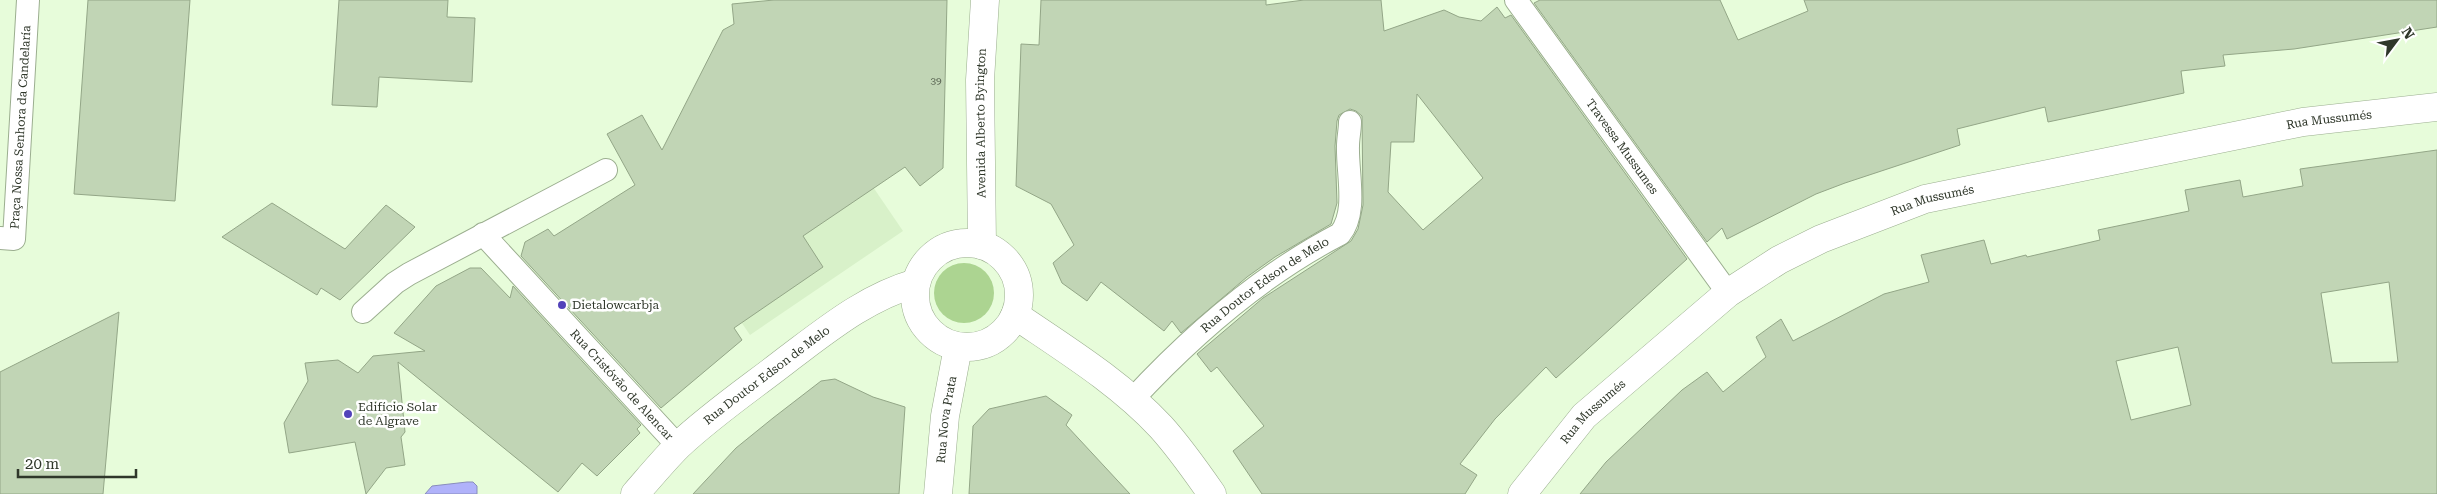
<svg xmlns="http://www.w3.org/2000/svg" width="2437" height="494" viewBox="0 0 2437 494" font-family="'Roboto Serif',serif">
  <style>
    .built { fill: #d8f1c9 }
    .green { fill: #acd491 }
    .water { fill: #b0b2fa; stroke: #898dbc }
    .building { fill: #c1d5b5; stroke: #93a687; fill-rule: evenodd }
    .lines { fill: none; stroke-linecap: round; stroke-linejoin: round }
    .lane-casing { stroke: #9bae8f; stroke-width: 24 }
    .street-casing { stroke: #9bae8f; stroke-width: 29 }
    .secondary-casing { stroke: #9bae8f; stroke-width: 29 }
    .lane { stroke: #fff; stroke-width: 22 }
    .street { stroke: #fff; stroke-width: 28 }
    .secondary { stroke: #fff; stroke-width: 28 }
    .poi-dot { fill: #5243ba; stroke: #fff; stroke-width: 2 }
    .labels { text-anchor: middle; stroke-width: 5; stroke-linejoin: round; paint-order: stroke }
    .number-label { font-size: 10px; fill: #545e4d }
    .street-label { font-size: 12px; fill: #2f372a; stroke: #fff }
    .poi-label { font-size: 12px; fill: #2f372a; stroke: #fff; text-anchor: start }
  </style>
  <rect width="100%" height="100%" fill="#e7fcda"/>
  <path class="built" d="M826,118l77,113 -153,104 -95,-140z"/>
  <path class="green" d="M934 293a30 30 0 1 1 60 0a30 30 0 1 1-60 0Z"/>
  <path class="water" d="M467,482h6l4,4v8h-52l7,-8z"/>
  <path class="building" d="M88,0h102l-15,201 -101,-7z
    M339,0h109l-1,17 28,1 -3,64 -93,-5 -2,30 -45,-2z
    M774,0h173l-4,168 -23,18 -15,-19 -102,69 20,31 -89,61 8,12 -81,68 -140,-152 4,-14 23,-13 6,7 81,-51 -28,-51 35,-19 20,35 61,-120 11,-6 -2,-20z
    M1041,0h225v5l38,-5h77l3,31 60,-21 15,7 22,4 16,-14 8,11 6,-3 176,244 -131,119 -10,-11 -51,52 -35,45 17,11 -12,19h-203l-29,-43 31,-25 -47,-59 -6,5 -14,-18 66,-56 88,-57 7,-12 5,-24 -1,-89 -6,-5 -6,-2 -11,6 -2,6 -2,25 2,57 -6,21 -56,33 -28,20 -66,56 -9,-12 -8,10 -63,-49 -14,19 -25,-18 -9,-20 21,-18 -23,-41 -35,-18 5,-142 18,1zM1417,94l66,84 -60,52 -35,-38 3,-50h23z
    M1540,0h180l18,40 70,-29 -4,-11h633v27l-143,22 -71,6 2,11 -44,5 3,22 -136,29 -3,-15 -88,22 3,16 -115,38 -29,11 -89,45 -5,-11 -15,14 -173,-239z
    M2437,150v344h-857l26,-32 76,-72 25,-18 16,20 43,-35 -10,-20 25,-18 12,22 91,-47 45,-12 -8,-27 63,-15 7,24 35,-9 1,2 73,-17 -2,-10 91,-19 -4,-21 55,-10 3,17 60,-11 -3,-17zM2389,282l9,80 -66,1 -11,-70zM2178,347l13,58 -60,15 -15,-59z
    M272,203l73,46 41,-44 29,22 -75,73 -19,-12 -4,7 -95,-58z
    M470,268h11l29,30 3,-12 128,139 -4,4 3,4 -43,43 -15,-13 -24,29 -160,-130 7,70 -4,5 4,28 -19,3 -20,26 -11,-52 -66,11 -5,-30 24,-42 -3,-18 33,-3 20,13 15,-17 52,-5 -31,-18 42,-47z
    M119,312l-16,182h-103v-122z
    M835,379l38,18 32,10 -6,87h-206l43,-46 37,-30 48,-37z
    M1046,396l26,19 -6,10 64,69h-161l4,-68 16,-17z"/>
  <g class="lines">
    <g class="lane-casing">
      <g id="lane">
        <path id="s1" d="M1516,0l212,293"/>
        <path id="s2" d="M483,234l195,212"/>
        <path id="s3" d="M0,238l14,1 14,-239"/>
        <path d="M363,312l32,-29 14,-9 197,-104"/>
        <path id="s4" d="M1131,401c60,-65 130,-126 209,-167 18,-22 7,-61 8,-88 0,-8 2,-16 2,-24"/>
      </g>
    </g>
    <g class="street-casing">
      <g id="street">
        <path d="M1015,315c50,34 104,67 146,112 19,21 35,44 51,67"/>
        <path id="s5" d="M938,494l7,-78 13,-69"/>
        <path id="s6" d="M1522,494l62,-78 144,-123 51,-33 42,-21 104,-40 378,-77 134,-15"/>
      </g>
    </g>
    <g class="secondary-casing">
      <g id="secondary">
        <circle cx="967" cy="295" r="52"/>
        <path id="s7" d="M982,245l-2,-165 5,-80"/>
        <path id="s8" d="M635,494c14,-16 28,-33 43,-48 35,-33 74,-59 111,-88 40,-30 78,-61 127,-75"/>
      </g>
    </g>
    <use href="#lane" class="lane"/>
    <use href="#street" class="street"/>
    <use href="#secondary" class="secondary"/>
  </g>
  <g class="poi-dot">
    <circle cx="562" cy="305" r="5"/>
    <circle cx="348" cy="414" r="5"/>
  </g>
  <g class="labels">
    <g class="number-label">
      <text x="936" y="84">39</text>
    </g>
    <g class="street-label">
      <text dy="4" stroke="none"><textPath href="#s6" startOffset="920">Rua Mussumés</textPath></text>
      <text dy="4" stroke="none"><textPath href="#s7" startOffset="122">Avenida Alberto Byington</textPath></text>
      <text dy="4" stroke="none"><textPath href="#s3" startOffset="126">Praça Nossa Senhora da Candelaría</textPath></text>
      <text dy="4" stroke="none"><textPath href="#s1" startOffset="181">Travessa Mussumes</textPath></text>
      <text dy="4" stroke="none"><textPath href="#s6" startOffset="515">Rua Mussumés</textPath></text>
      <text dy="4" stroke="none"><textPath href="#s4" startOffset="178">Rua Doutor Edson de Melo</textPath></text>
      <text dy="4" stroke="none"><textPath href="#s8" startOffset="178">Rua Doutor Edson de Melo</textPath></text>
      <text dy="4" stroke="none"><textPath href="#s2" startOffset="205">Rua Cristóvão de Alencar</textPath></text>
      <text dy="4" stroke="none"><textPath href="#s6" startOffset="109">Rua Mussumés</textPath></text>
      <text dy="4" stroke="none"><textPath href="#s5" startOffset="75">Rua Nova Prata</textPath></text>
    </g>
    <g class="poi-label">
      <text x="572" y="309">Dietalowcarbja</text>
      <text x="358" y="411">Edifício Solar<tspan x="358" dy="14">de Algrave</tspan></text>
    </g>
  </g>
  <g transform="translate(2397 40) rotate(58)" stroke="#ffffff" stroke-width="4" paint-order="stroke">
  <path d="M0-4L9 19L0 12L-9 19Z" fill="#2f372a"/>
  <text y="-8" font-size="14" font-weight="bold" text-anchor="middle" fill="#2f372a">N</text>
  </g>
  <path d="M18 469v8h118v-8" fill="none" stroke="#2f372a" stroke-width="2.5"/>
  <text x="25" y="469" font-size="15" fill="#2f372a" stroke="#ffffff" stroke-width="4" paint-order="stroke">20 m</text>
</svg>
